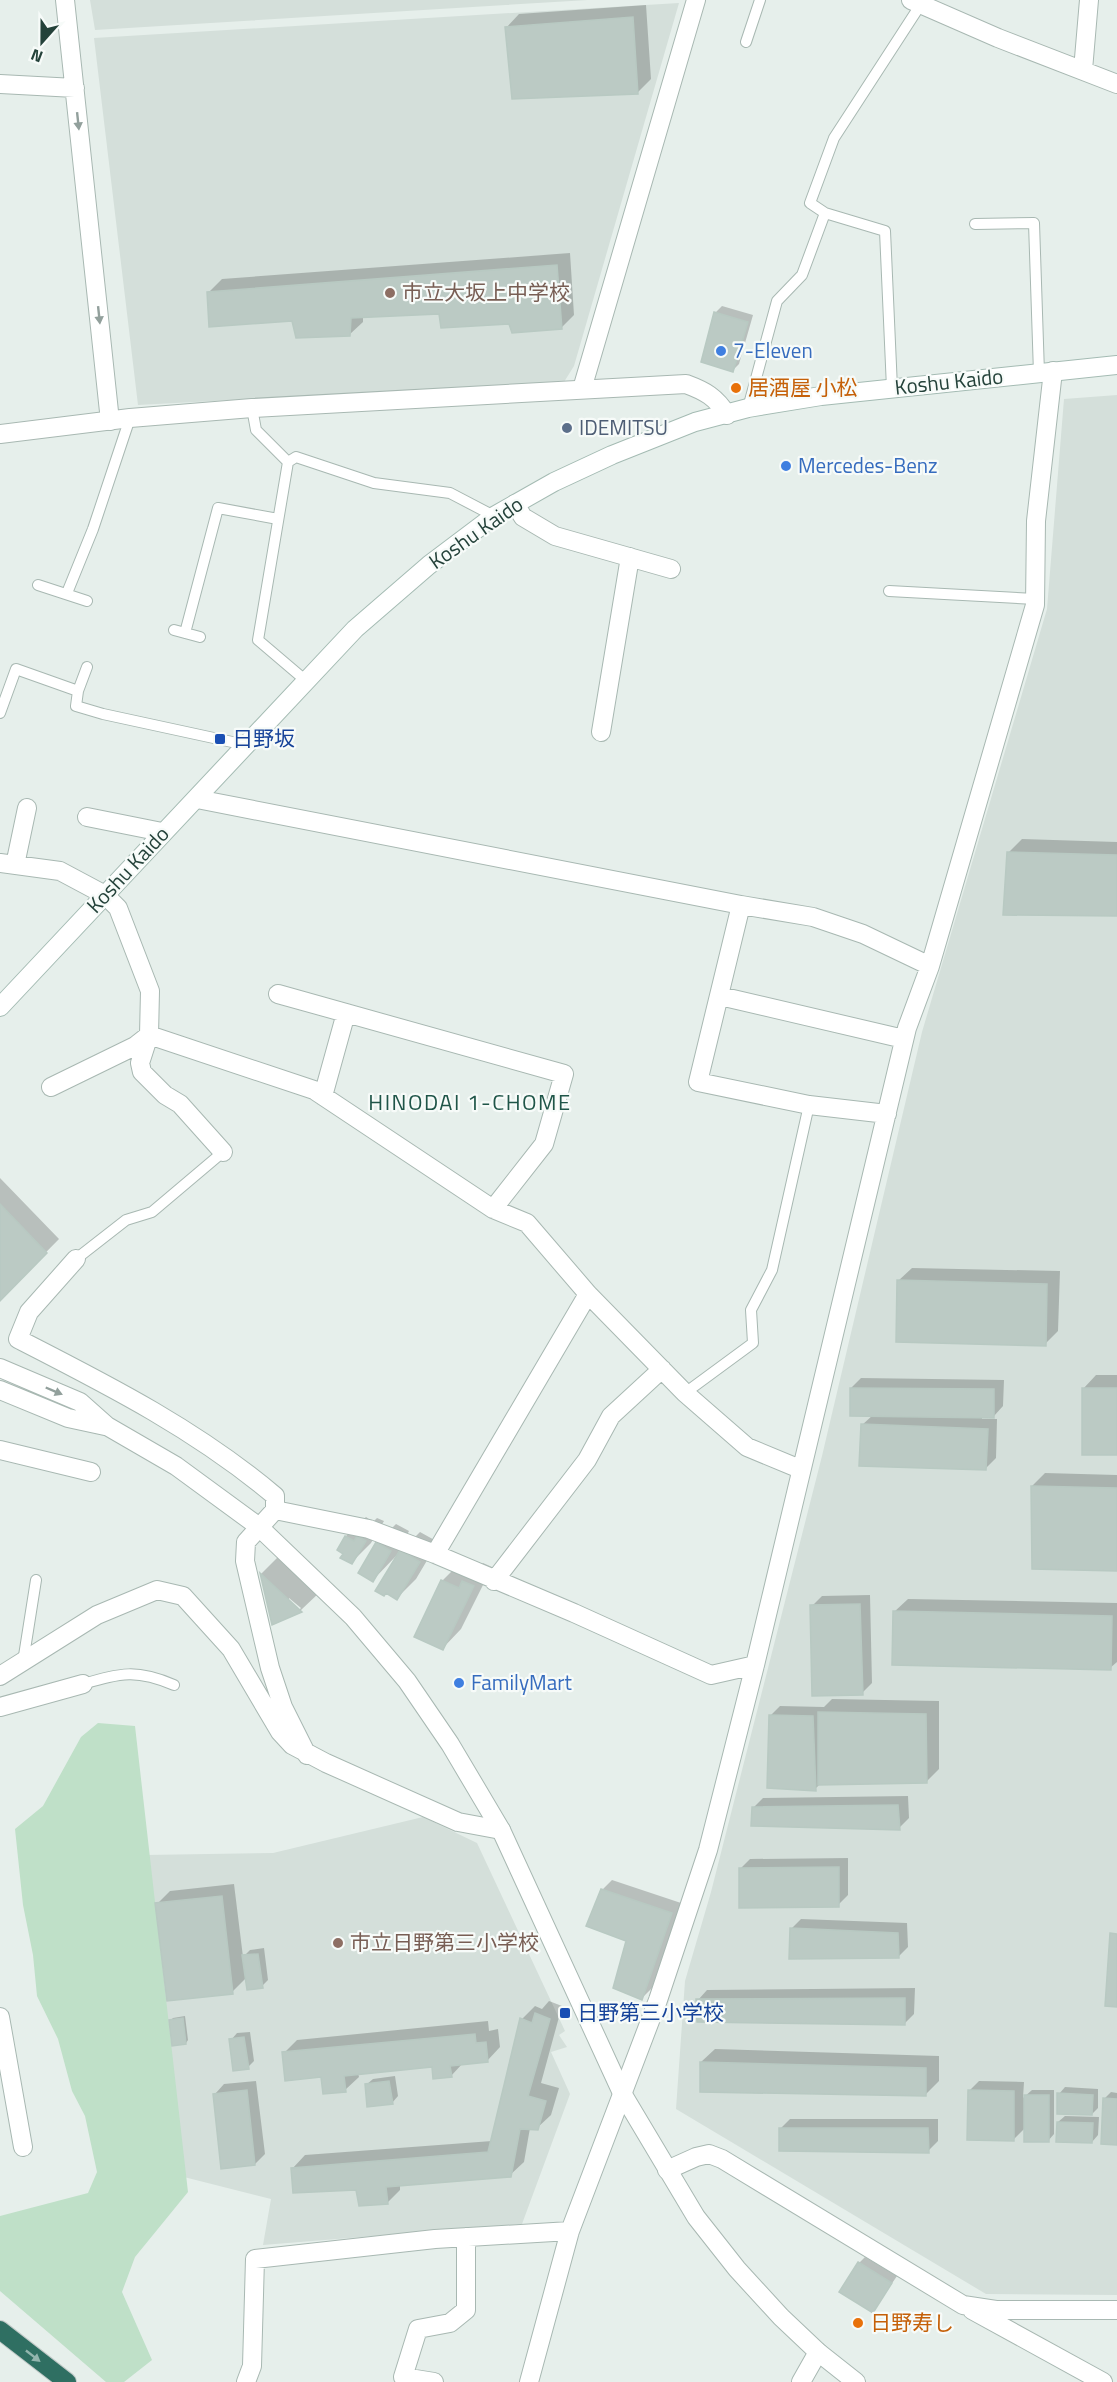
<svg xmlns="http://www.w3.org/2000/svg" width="1117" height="2382" viewBox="0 0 1117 2382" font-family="'Titillium Web','Noto Sans JP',sans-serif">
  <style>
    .built { fill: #d4dfda }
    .green { fill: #bfe0c8 }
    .shadow { fill: #0003; fill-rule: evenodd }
    .building { fill: #bbcac4; stroke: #b8c9c2; stroke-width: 1.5 }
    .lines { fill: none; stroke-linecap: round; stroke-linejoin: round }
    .service-casing { stroke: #a8b8b2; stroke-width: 12 }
    .minor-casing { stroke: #a8b8b2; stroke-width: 20 }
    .tertiary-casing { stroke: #a8b8b2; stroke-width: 20 }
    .secondary-casing { stroke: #a4bbb3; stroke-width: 20 }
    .motorway-casing { stroke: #c2cac8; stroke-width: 20 }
    .service { stroke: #fff; stroke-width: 10 }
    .minor { stroke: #fff; stroke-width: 18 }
    .tertiary { stroke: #fff; stroke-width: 18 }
    .secondary { stroke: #fff; stroke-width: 18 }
    .motorway { stroke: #2f6f62; stroke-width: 18 }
    .oneway { fill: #92a09c }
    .oneway2 { fill: #93b5ae }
    .education-dot { fill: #8d6e63; stroke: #f7fbf9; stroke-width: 2 }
    .shop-dot { fill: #3f7fe0; stroke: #f7fbf9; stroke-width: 2 }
    .food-dot { fill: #e8710a; stroke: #f7fbf9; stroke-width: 2 }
    .service-dot { fill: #5c6f8a; stroke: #f7fbf9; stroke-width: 2 }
    .transit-dot { fill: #1a4fb4; stroke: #f7fbf9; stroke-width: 2 }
    .labels { text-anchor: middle; stroke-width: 4.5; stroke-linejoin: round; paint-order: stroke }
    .education-label { font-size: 21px; fill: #785e54; stroke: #f7fbf9; text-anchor: start }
    .shop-label { font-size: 21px; fill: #366cbe; stroke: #f7fbf9; text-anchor: start }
    .street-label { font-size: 21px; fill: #24423a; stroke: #f7fbf9 }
    .food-label { font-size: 21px; fill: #c56008; stroke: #f7fbf9; text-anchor: start }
    .service-label { font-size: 21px; fill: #4e5e75; stroke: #f7fbf9; text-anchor: start }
    .transit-label { font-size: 21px; fill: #164399; stroke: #f7fbf9; text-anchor: start }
    .neighbourhood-label { font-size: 22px; letter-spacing: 1.5px; fill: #1f5548; stroke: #f7fbf9 }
  </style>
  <rect width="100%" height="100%" fill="#e6efeb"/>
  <path class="built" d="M90,0h498l-493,30z
    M679,3l-105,363 -10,16 -426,23 -44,-367z
    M1117,395v1900l-131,-1 -310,-185 9,-128 26,-89 111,-436 100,-424 125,-423 17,-210z
    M423,1817l54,26 88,188 -6,4 8,12 -16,5 19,42 -48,130 -259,21 8,-46 -91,-23 -35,-321 128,-2z"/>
  <path class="green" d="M98,1723l37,3 53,466 -53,65 -13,35 30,68 -28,22h-18l-106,-91v-75l88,-23 9,-21 -12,-56 -13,-25 -14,-52 -21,-43 -4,-41 -10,-50 -8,-76 28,-23 38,-69z"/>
  <path class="shadow" d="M646,5l5,74 -13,13 -132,-64 13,-14z
    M570,253l4,62 -13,13 -121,-16 -77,4v6l-14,13 -140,-43 13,-13z
    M722,306l31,9 -14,49 -6,6 -18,-57z
    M1022,839l95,3v73l-108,-63z
    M0,1178l59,61 -59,60z
    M912,1268l148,3 -2,60 -13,13 -147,-63z
    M1096,1375h21v78l-34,-64z
    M861,1378l143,2 -1,26 -9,10h-12v3h15l-1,39 -10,10 -124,-43 11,-10 -22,-27z
    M1045,1473l72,2v94l-85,-83z
    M366,1517l7,5 4,-4 7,3 -13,22 -19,19 -7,-9 -6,-3 7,-14z
    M396,1524l13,7 -12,24 23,-23 18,10 -22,37 -19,19 -1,-42 -23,24 4,-37z
    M280,1555l40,37 -19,18 -28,13 -12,-49zM289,1598l12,10 -2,2 -10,-8z
    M461,1562l15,7 7,-6 9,4 -31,62 -19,20v-68z
    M870,1595l2,88 -10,10 -50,-87 10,-10z
    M908,1599l209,4v59l-7,6 -216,-56z
    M832,1699l107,2v68l-13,13 -105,1 -6,6 -45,-73 10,-10 44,1z
    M908,1796l1,22 -10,10 -146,-20 10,-10z
    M848,1858v37l-10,10 -98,-36 10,-10z
    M612,1880l69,23 -29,85 -10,10 -15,-58 -25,-50z
    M234,1884l9,73 7,-7 14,-2 4,32 -6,6 -15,-9 -15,15 -75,-88 13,-13z
    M801,1919l106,4 1,24 -10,10 -107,-28z
    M915,1988l-1,26 -10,10 -206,-24 9,-10z
    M549,2001l13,5 -21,77 18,5 -8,27 -14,13h-7l-6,34 -14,13 -110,9v6l-13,13 -30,-14 -65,-20 13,-14 187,-14 30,-122 13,-13 7,3z
    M185,2016l3,24 -2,3 -16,-22 3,-3z
    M488,2021l1,10 9,-2 2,18 -13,14 -24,2 -12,13 -18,-11 -75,8 1,4 -14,13 -61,-37 13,-13z
    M250,2032l4,29 -6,6 -17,-27 6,-7z
    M715,2049l224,7v25l-13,13 -225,-32z
    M395,2076l3,20 -6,7 -26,-18 7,-6z
    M256,2081l9,73 -10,10 -40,-70 9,-10z
    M979,2081l45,1 -1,16 9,-8h22v44l-6,7 -22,-14 -13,13 -44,-49z
    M1065,2087l33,2v19l-6,6 -33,-20z
    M1111,2092l6,1v50l-13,-44z
    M1065,2116l34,1 -1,18 -6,7 -34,-20z
    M790,2119h148v22l-10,10 -148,-22z
    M865,2257l32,19 -24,35 -14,-48z"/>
  <path class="building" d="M633,17l5,77 -126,5 -7,-72z
    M557,265l5,64 -50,4 -3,-9 -68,4 -2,-14 -88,4 -1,18 -54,2 -4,-17 -83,6 -2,-35z
    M714,312l34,10 -15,50 -32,-10z
    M1007,852l110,3v61l-114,-1z
    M0,1204l47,49 -47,48z
    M897,1280l150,4 -1,62 -150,-4z
    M850,1388l144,1v29l-144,-2z
    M1082,1388h35v67h-35z
    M861,1424l127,5 -2,41 -127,-4z
    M1031,1486l86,2v83l-85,-2z
    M345,1536l9,5 3,-5 9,5 -14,23 -12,-6 3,-4 -6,-4z
    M376,1542l15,9 -18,31 -15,-9z
    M400,1550l20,12 -23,38 -11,-7 -2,3 -9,-5z
    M260,1573l42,39 -30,13z
    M441,1580l18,8 3,-7 12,5 -31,64 -29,-13z
    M860,1604l3,91 -51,1 -2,-91z
    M893,1611l219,5 -1,54 -219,-5z
    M818,1712l108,2 1,69 -109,2z
    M769,1715l44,1 3,75 -49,-3z
    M898,1805l2,25 -149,-4 1,-19z
    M839,1867v40l-100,1v-40z
    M601,1889l71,24 -30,87 -29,-12 13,-47 -40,-15z
    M222,1896l11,98 -66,7 -12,-98z
    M790,1928l108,5 1,25 -110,1z
    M1110,1933l7,1v73l-12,-1z
    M258,1954l5,34 -16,2 -5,-35z
    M905,1998v27l-208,-3 -1,-23z
    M535,2013l15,6 -22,77 18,5 -8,29 -18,-1 -9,48 -125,10 2,17 -29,2 -3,-16 -63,3 -2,-25 197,-16 32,-134 12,5z
    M183,2018l3,26 -14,2 -3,-26z
    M475,2034l1,9 10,-1 2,20 -38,4 2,11 -19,2 -1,-12 -88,9 2,16 -23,2 -2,-17 -36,4 -3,-29z
    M244,2037l5,32 -16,2 -4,-32z
    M700,2062l226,6v28l-226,-4z
    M389,2081l4,23 -26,3 -2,-23z
    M247,2090l8,75 -34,4 -8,-75z
    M968,2090l46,1v50l-47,-1z
    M1057,2093l36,2 -1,20 -35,-1z
    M1024,2095h25v47h-25z
    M1103,2098l14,1v46l-16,-1z
    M1057,2122l36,1 -1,20 -36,-1z
    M779,2128h149l1,25 -150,-2z
    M858,2262l34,21 -19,30 -34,-21z"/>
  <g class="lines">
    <g class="service-casing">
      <path id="service" d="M746,42l14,-42
        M825,213l60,18 7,157
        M975,224l59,-1 5,150
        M252,408l4,22 32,32 -30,178 47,40
        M748,408l29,-107 25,-26 23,-62 -15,-10 24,-65 87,-134
        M288,462l8,-5 78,26 76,10 44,23
        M38,585l49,16
        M889,591l146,8
        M67,593l26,-64 37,-111
        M174,630l26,7
        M185,633l33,-125 60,11
        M78,691l9,-24
        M0,713l16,-44 62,22 -2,15 27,8 143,31
        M76,1259l50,-39 26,-8 71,-60
        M685,1393l68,-50 -2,-33 21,-40 37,-165
        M23,1662l13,-82
        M83,1684c39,-11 53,-15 91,1"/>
    </g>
    <g class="minor-casing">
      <path id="minor" d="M65,0l45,421
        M911,0l87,38 119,46
        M1083,70l6,-70
        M0,84l75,4
        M582,389l114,-389
        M515,504l8,13 32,19 116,33
        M601,732l29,-175
        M197,799l544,106 72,12 50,17 67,32
        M87,817l75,15
        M0,863l60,8 45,24 13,13 32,83 -1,44 -9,28 2,9 23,23 15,9 43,48
        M15,865l12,-57
        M741,905l-43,177 111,23 78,9
        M278,994l286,80 -20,70 -51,65
        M720,996l184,43
        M51,1087l84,-41 14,-11 165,55 179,119 34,14 61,71 97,99 62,54 53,22
        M323,1096l23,-83
        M76,1259l-47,53 -11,27c90,46 179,91 257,157v14l-29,32 -1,19 25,107 13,39 24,48
        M0,1450l91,22
        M275,1510l94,19 66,25 139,59 137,62 44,-10
        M435,1554l153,-260
        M494,1581l93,-121 24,-44 51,-47
        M0,1676l97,-61 60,-25 26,6 48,53 49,83 12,13 34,18 132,59 43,8
        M0,1707l83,-23
        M0,2017l23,130
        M667,2170l29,-13 13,-3 13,5 241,146 33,5h121
        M972,2310l131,72
        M246,2382l6,-16 3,-107 180,-20 135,-8
        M434,2382l-31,-5 15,-48 32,-6 16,-13v-73
        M529,2382l41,-151 88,-231 50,-150 47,-185 152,-637 23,-62 105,-361 1,-84 17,-150
        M801,2382l17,-30"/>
    </g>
    <g class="tertiary-casing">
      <path id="tertiary" d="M0,434l130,-16 122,-10 434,-24c19,7 30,13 41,31
        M0,1368l80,34 27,24 69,40 82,60 95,91 54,64 43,63 51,86 121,263 74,124 41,52 44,48 37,35 38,30
        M0,1390l68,28 37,8"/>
    </g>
    <g class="secondary-casing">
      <path id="secondary" d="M0,1007l355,-378 74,-64 65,-49 60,-34 58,-27 83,-33 53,-14 73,-12 296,-31"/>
    </g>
    <g class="motorway-casing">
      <path id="motorway" d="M0,2330l67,52"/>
    </g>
    <use href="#service" class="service"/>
    <use href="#minor" class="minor"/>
    <use href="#tertiary" class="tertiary"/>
    <use href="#secondary" class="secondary"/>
    <use href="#motorway" class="motorway"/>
  </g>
  <defs><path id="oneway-solid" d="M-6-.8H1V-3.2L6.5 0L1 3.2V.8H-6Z" transform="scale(1.5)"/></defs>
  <g class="oneway">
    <use href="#oneway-solid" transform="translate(78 121) rotate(84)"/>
    <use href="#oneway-solid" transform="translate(99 315) rotate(84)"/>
    <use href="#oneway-solid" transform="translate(54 1391) rotate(23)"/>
  </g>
  <use class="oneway2" href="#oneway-solid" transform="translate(33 2356) rotate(38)"/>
  <g class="education-dot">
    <circle cx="390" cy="293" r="6"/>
    <circle cx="338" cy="1943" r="6"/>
  </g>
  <g class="shop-dot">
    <circle cx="721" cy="351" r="6"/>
    <circle cx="786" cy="466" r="6"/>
    <circle cx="459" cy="1683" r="6"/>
  </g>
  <g class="food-dot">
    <circle cx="736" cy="388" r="6"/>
    <circle cx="858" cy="2323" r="6"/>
  </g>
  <circle class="service-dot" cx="567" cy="428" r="6"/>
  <g class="transit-dot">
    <rect x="214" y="733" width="12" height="12" rx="3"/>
    <rect x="559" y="2007" width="12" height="12" rx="3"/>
  </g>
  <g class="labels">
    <g class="education-label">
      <text x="402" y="300">市立大坂上中学校</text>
      <text x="350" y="1950">市立日野第三小学校</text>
    </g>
    <g class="shop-label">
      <text x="733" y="358">7-Eleven</text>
      <text x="798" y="473">Mercedes-Benz</text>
      <text x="471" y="1690">FamilyMart</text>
    </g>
    <g class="street-label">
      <text transform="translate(949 382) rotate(-6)" y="7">Koshu Kaido</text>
      <text transform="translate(476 533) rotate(-35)" y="7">Koshu Kaido</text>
      <text transform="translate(128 870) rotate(-47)" y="7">Koshu Kaido</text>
    </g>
    <g class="food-label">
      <text x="748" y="395">居酒屋 小松</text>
      <text x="870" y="2330">日野寿し</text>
    </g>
    <g class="service-label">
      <text x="579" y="435">IDEMITSU</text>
    </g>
    <g class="transit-label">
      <text x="232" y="746">日野坂</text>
      <text x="577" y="2020">日野第三小学校</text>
    </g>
    <g class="neighbourhood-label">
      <text x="470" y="1110">HINODAI 1-CHOME</text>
    </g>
  </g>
  <g transform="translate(42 42) rotate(201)" stroke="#f7fbf9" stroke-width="4.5" paint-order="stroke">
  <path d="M0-4.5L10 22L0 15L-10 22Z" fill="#24423a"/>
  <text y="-9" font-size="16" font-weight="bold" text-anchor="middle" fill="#24423a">N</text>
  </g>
</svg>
